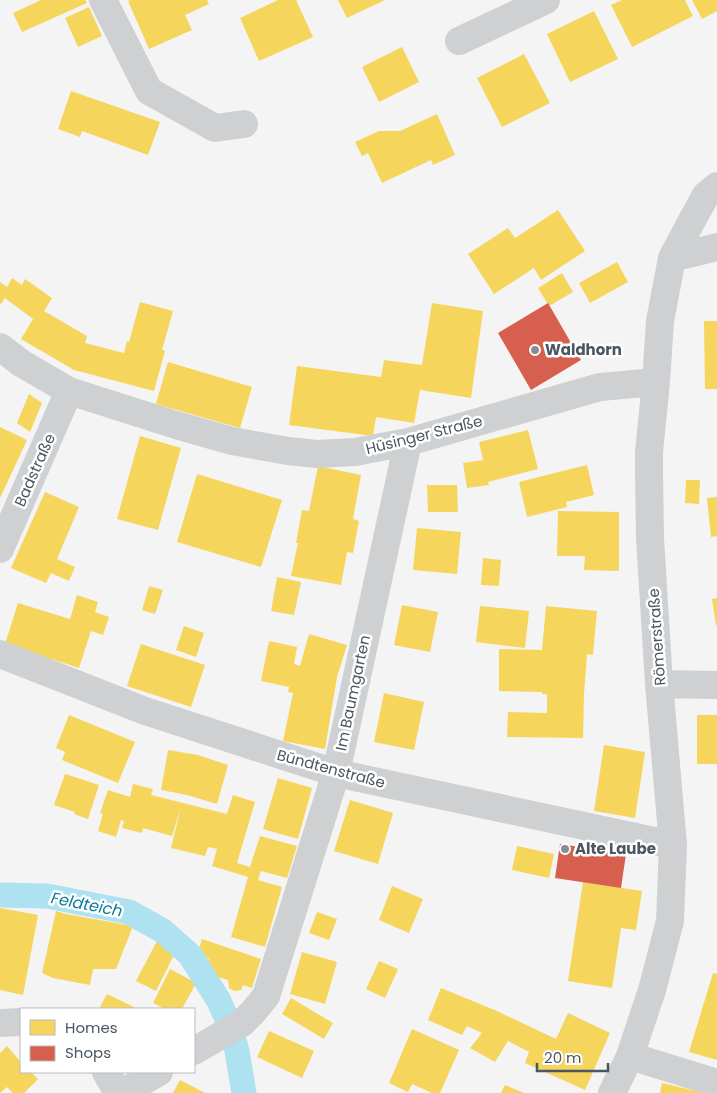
<svg xmlns="http://www.w3.org/2000/svg" width="717" height="1093" viewBox="0 0 717 1093" font-family="Poppins,sans-serif">
  <style>
    .homes { fill: #f6d55c }
    .shops { fill: #d6604d }
    .lines { fill: none; stroke-linecap: round; stroke-linejoin: round }
    .canal { stroke: #aee2f0; stroke-width: 25 }
    .minor { stroke: #ced0d2; stroke-width: 28 }
    .poi-dot { fill: #868d94; stroke: #fff; stroke-width: 2 }
    .labels { text-anchor: middle; stroke-width: 5; stroke-linejoin: round; paint-order: stroke }
    .poi-label { font-size: 15px; font-weight: bold; fill: #4a5661; stroke: #fff; text-anchor: start }
    .street-label { font-size: 15px; fill: #4a5661; stroke: #fff }
    .water-label { font-size: 16px; font-style: italic; fill: #0c7c9b; stroke: #fff }
  </style>
  <rect width="100%" height="100%" fill="#f4f4f4"/>
  <path class="homes" d="M41,0h44l2,3 -65,29 -9,-19z
    M131,0h76l2,4 -24,11 7,15 -43,19 -21,-48z
    M278,0h18l17,37 -54,24 -19,-43z
    M338,0h47l-38,18z
    M622,0h63l8,16 -61,31 -21,-42z
    M692,0h25v11l-15,8z
    M89,7l13,29 -24,11 -13,-29z
    M594,11l24,48 -48,23 -23,-48z
    M402,47l17,35 -40,20 -17,-35z
    M524,54l26,49 -48,24 -25,-49z
    M71,91l89,31 -12,33 -66,-24 -2,6 -22,-8z
    M437,114l18,41 -22,10 -2,-5 -49,23 -14,-30 -6,3 -7,-14 24,-11h21z
    M558,210l27,41 -44,29 -7,-12 -40,26 -26,-40 40,-26 7,10z
    M617,262l11,20 -38,21 -11,-20z
    M562,273l11,19 -24,14 -11,-18z
    M12,278l10,7 3,-6 27,19 -8,13 43,25 -2,7 39,10 3,-12 2,1 11,-40 33,9 -11,39 3,1 -11,40 -80,-21 -53,-31 12,-20 -28,-21 -5,7v-23l7,5z
    M432,303l51,8 -12,87 -51,-8 -6,33 -38,-6 -3,19 -84,-11 8,-59 84,11 3,-17 38,5z
    M704,321h13v68h-12z
    M168,362l84,25 -12,41 -84,-24z
    M29,394l13,9 -12,29 -13,-9z
    M0,427l27,13 -27,58z
    M528,430l10,39 -50,13 1,3 -22,3 -4,-25 20,-3 -4,-18z
    M140,436l41,12 -23,82 -41,-11z
    M587,465l7,30 -28,7 1,5 -40,10 -8,-35z
    M318,466l43,9 -8,44 6,2 -6,32 -6,-1 -6,33 -50,-9 7,-33h-2l6,-33 7,1z
    M197,474l85,26 -21,67 -84,-25z
    M686,480h14l-1,24 -14,-1z
    M427,485h30l1,27h-30z
    M45,492l34,15 -22,52 18,8 -6,14 -18,-8 -5,10 -35,-15z
    M717,497v39l-6,1 -4,-39z
    M558,511l61,1v59l-35,-1 1,-14h-28z
    M417,528l44,4 -4,42 -44,-4z
    M483,558l18,2 -2,26 -18,-1z
    M277,577l24,5 -7,33 -23,-4z
    M149,586l14,4 -8,24 -13,-4z
    M77,595l21,7 -3,10 14,5 -6,18 -12,-4 -12,37 -74,-24 13,-41 52,16z
    M717,598v27h-1l-4,-26z
    M402,605l36,7 -8,40 -36,-7z
    M480,606l49,5 -4,37 -49,-6z
    M546,606l51,5 -4,44 -6,-1 -3,40 -1,44 -76,-1 1,-25 39,1v-19h-5v-2l-43,-1v-42l43,1z
    M184,626l20,7 -8,24 -20,-7z
    M309,634l38,11 -10,32 -12,72 -42,-8 10,-48 -5,-1 1,-5 -28,-6 8,-40 28,6 -3,17 6,2z
    M141,644l64,21 -14,42 -64,-21z
    M384,693l40,9 -10,48 -40,-8z
    M69,715l66,27 -17,41 -56,-23 3,-8 -9,-4z
    M697,715h20v49h-20z
    M604,745l41,7 -10,66 -41,-7z
    M168,750l30,5 30,10 -11,39 -30,-9 -26,-5z
    M65,774l34,11 -11,34 -14,-5 1,-2 -21,-7z
    M278,778l34,10 -14,51 -35,-10z
    M133,784l20,5 -2,6 76,19 6,-19 22,7 -18,61 13,4 10,-31 37,10 -10,32 -26,-7 -3,9 24,7 -17,60 -34,-10 17,-60 -36,-11 5,-17 -9,-2 -3,9 -34,-8 10,-41 -9,29 -29,-8 -1,5 -20,-5 2,-7 -3,-1 -5,17 -18,-6 5,-17 -3,-1 8,-23 22,7z
    M350,800l43,13 -15,51 -44,-13z
    M517,846l37,8 -5,24 -37,-8z
    M583,882l59,9 -6,39 -15,-2 -9,60 -44,-7z
    M392,886l31,13 -14,34 -30,-13z
    M0,908l38,7 -15,80 -23,-5z
    M56,911l10,3 67,12 -17,43h-23l-3,16 -37,-7 -11,-5z
    M317,912l20,7 -8,21 -20,-7z
    M159,937l17,14 -20,40 -20,-10z
    M202,939l59,20 -9,29 -9,-3 -2,5 -7,1 -5,-3 -1,-8 -24,-7 5,-14 -12,-4z
    M302,952l35,10 -12,42 -35,-10z
    M379,961l19,8 -13,29 -19,-9z
    M170,969l26,14 -14,26h-17l-12,-6z
    M713,973l4,1v86l-28,-8z
    M441,988l56,23 59,28 12,-26 42,20 -25,57 -60,-27 4,-11 -21,-11 -13,21 -25,-14 12,-15 -15,-7 -5,9 -34,-15z
    M107,994l31,15h-39z
    M291,998l42,25 -9,16 -42,-25z
    M412,1029l47,21 -19,43h-8l-20,-9 -4,8 -19,-9z
    M269,1031l45,20 -12,27 -45,-21z
    M7,1046l14,16v10h10l7,7 -14,14h-11l-6,-6 -7,6v-40z
    M180,1080l25,13h-32z
    M662,1083l38,9v1h-40z
    M505,1085l19,8h-23z"/>
  <path class="shops" d="M548,303l33,57 -50,30 -33,-57z
    M560,844l66,10 -5,34 -66,-10z"/>
  <g class="lines">
    <path class="canal" d="M0,895l47,1 82,16 34,19 27,24 29,46 11,25 7,25 7,42"/>
    <path class="minor" d="M103,0l46,91 66,37 29,-4
      M459,41l87,-41
      M672,258l45,-11
      M0,347l21,16 48,28 107,34 56,16 56,10 29,3 38,-2 53,-10 192,-55 56,-5
      M0,549l69,-158
      M0,654l145,57 191,62 337,72
      M659,684l58,1
      M0,1023l21,-1
      M194,1051l48,-28 11,-11 13,-16 70,-223 72,-331
      M630,1056l87,27
      M106,1072l12,21
      M122,1093l37,-21
      M612,1093l18,-37 22,-66 18,-69 3,-76 -14,-161 -9,-146 -1,-67v-19l7,-70 4,-61 12,-63 18,-34 16,-29 11,-9"/>
  </g>
  <g class="poi-dot">
    <circle cx="535" cy="350" r="5"/>
    <circle cx="565" cy="849" r="5"/>
  </g>
  <g class="labels">
    <g class="poi-label">
      <text x="545" y="355">Waldhorn</text>
      <text x="575" y="854">Alte Laube</text>
    </g>
    <g class="street-label">
      <text transform="translate(424 435) rotate(-14)" y="5">Hüsinger Straße</text>
      <text transform="translate(35 470) rotate(-66)" y="5">Badstraße</text>
      <text transform="translate(657 637) rotate(-94)" y="5">Römerstraße</text>
      <text transform="translate(353 693) rotate(-78)" y="5">Im Baumgarten</text>
      <text transform="translate(331 769) rotate(15)" y="5">Bündtenstraße</text>
    </g>
    <g class="water-label">
      <text transform="translate(87 904) rotate(11)" y="6">Feldteich</text>
    </g>
  </g>
  <rect x="20" y="1008" width="175" height="65" fill="#ffffff" stroke="#b7bbc0"/>
  <rect x="30" y="1020" width="25" height="15" fill="#f6d55c" stroke="#b7bbc0"/>
  <text x="65" y="1033" font-size="15" fill="#4a5661">Homes</text>
  <rect x="30" y="1046" width="25" height="15" fill="#d6604d" stroke="#b7bbc0"/>
  <text x="65" y="1058" font-size="15" fill="#4a5661">Shops</text>
  <path d="M537 1063v8h71v-8" fill="none" stroke="#4a5661" stroke-width="2.5"/>
  <text x="544" y="1063" font-size="15" fill="#4a5661" stroke="#ffffff" stroke-width="4" paint-order="stroke">20 m</text>
</svg>
